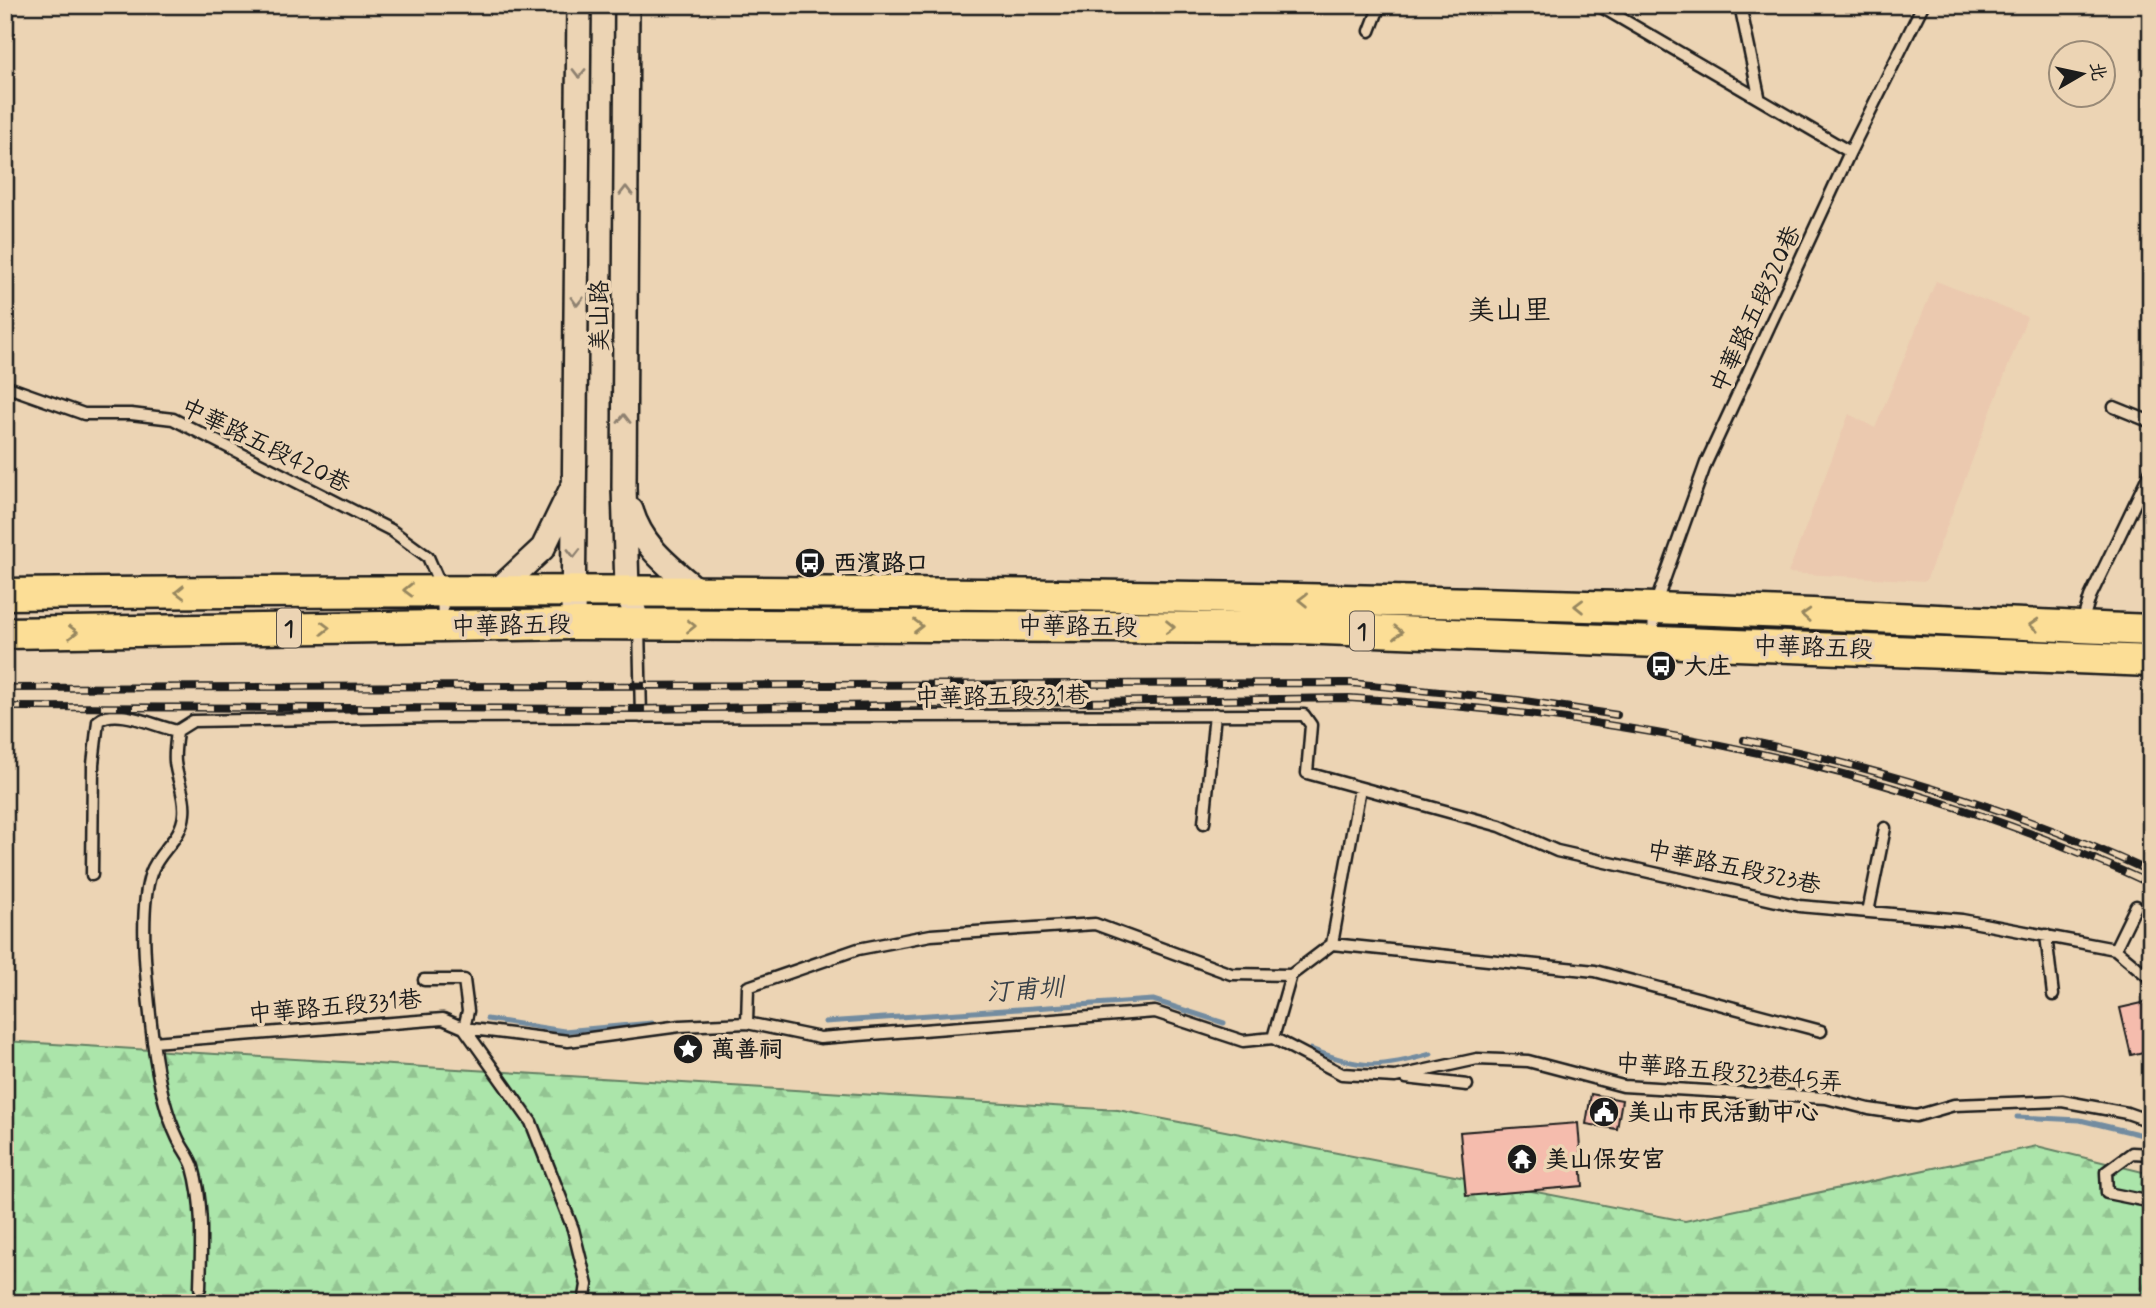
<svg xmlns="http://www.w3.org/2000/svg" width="2156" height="1308" viewBox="0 0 2156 1308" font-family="Mynerve,'LXGW WenKai TC',sans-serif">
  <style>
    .built { fill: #ebc9af }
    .forest { fill: url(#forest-firs); stroke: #648063; stroke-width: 2 }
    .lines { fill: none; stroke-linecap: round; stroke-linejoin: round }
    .stream { stroke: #738ca0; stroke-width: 5 }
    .building { fill: #f5bcad; stroke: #1c1c1c; stroke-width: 2 }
    .service-casing { stroke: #1c1c1c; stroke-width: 15 }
    .tertiary-casing { stroke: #1c1c1c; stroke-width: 28 }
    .primary-casing { stroke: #1c1c1c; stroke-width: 35 }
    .service { stroke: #ecd4b4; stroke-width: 10 }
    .tertiary { stroke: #ecd4b4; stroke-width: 23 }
    .primary { stroke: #fcde96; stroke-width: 30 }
    .rail-casing { stroke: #1c1c1c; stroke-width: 8 }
    .rail { stroke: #ecd4b4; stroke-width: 5; stroke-dasharray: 16; stroke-linecap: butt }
    .oneway { stroke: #8e8170 }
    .oneway2 { stroke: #97875f }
    .labels { text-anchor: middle; stroke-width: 7; stroke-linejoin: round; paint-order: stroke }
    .shield { fill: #ecd4b4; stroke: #5a534a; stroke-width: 2 }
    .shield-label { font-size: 23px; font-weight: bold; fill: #1c1c1c }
    .street-label { font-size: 24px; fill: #1c1c1c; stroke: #ecd4b4 }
    .poi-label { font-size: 24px; font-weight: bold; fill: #1c1c1c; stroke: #ecd4b4; text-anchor: start }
    .water-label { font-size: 26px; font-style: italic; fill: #394148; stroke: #ecd4b4 }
    .quarter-label { font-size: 28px; fill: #1c1c1c; stroke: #ecd4b4 }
  </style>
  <defs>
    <pattern id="forest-firs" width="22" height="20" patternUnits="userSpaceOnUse" patternTransform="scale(1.75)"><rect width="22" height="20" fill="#abe5aa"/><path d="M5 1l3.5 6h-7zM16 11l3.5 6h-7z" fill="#93c492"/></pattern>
  </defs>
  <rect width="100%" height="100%" fill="#ecd4b4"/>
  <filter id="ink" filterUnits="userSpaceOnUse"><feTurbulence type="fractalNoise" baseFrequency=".0143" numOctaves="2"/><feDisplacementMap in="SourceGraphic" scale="14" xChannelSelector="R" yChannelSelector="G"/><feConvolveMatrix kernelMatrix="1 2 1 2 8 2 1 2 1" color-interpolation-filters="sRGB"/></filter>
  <g filter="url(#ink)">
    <path class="built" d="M1936,281l91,36 -101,264 -138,-8 61,-159 26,14z"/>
    <path class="forest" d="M5,1041l1113,69 567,111 352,-75 114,28v129h-2146z"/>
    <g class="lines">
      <path class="stream" d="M487,1019l77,12 88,-8
        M825,1022l328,-22 71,23
        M1311,1049c50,20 68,20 120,5
        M2017,1117l63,3 71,17"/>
    </g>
    <path class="building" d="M2151,1001v49l-20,5 -11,-47z
      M1591,1094l31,6 -5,29 -31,-5z
      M1578,1123l5,63 -117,10 -6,-64z"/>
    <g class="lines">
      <g class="service-casing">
        <path id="service" d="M1598,5l252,147
          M1740,5l19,91
          M1370,31l10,-26
          M5,386l79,28h47l42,5 218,111 37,27 14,32 1,33
          M2114,407l37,15
          M2082,623l8,-26 61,-127
          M639,626l2,91
          M1653,640l1,-32 52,-145 144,-311 73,-147
          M177,731l16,-10 245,-4 866,-2 7,10 -4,48 193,53 57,25 242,55 163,14 153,29 36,30
          M1204,823l11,-109
          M92,875l1,-111 5,-43c18,-15 56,5 79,10 -1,10 -3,21 -2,31 2,18 11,34 9,52 -2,25 -25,36 -33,59 -14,40 -3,124 2,168 4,32 11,69 25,98 4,9 12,18 15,28 11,38 8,82 7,121
          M1868,912l17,-84
          M2046,935l7,60
          M1332,944l263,27 226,60
          M2115,949l21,-43
          M424,980h40l4,31 -4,17
          M747,1023l1,-36 110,-38 73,-14 164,-11 136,50 60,1 41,-31 28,-156
          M464,1028l104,13 112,-15 67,-3 73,15 335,-26 88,29 30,-3 69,36 53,3 82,-18 51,2 95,25 203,12 43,11 47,7 38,-11 108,-4 65,12 20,7
          M1273,1038l18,-63
          M153,1042l290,-23 21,9 67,94 42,107 14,56 -3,18
          M1406,1078l61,7
          M2151,1078l-4,42 4,1
          M2147,1201l-40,-8 -1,-21 26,-19 19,1"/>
      </g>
      <g class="tertiary-casing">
        <path id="tertiary" d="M627,5l-3,482 3,102 12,37
          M631,510c11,38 41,58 69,83
          M499,589l44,-41 29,-60
          M573,624l6,-619"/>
      </g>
      <g class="primary-casing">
        <path id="primary" d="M5,594c550,-6 1100,-3 1650,14 165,5 331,15 496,22
          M5,633l568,-9 724,4 854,33"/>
      </g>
      <use href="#service" class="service"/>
      <use href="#tertiary" class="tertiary"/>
      <use href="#primary" class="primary"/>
      <g class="rail-casing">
        <path id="rail" d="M5,688l1346,-5 167,17 99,15
          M5,707l636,2 708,-11c275,16 550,69 802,186
          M1744,740c140,29 277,72 407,132"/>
      </g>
      <use href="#rail" class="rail"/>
    </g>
    <defs><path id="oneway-chevron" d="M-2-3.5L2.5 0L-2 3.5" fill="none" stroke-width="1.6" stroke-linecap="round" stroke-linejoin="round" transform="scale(1.75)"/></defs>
    <g class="oneway">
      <use href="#oneway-chevron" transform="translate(579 73) rotate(90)"/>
      <use href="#oneway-chevron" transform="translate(626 191) rotate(-90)"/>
      <use href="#oneway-chevron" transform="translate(577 301) rotate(91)"/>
      <use href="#oneway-chevron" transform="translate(624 419) rotate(-90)"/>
      <use href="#oneway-chevron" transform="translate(574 553) rotate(90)"/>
    </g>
    <g class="oneway2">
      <use href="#oneway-chevron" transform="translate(408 590) rotate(179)"/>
      <use href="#oneway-chevron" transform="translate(180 592) rotate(179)"/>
      <use href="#oneway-chevron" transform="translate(1303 600) rotate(-179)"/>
      <use href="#oneway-chevron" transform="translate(1579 606) rotate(-179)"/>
      <use href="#oneway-chevron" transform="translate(1806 615) rotate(-177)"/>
      <use href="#oneway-chevron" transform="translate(2034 625) rotate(-177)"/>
      <use href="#oneway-chevron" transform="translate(691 626)"/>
      <use href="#oneway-chevron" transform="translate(918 626)"/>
      <use href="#oneway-chevron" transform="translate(1170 627) rotate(1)"/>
      <use href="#oneway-chevron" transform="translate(325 628) rotate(-1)"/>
      <use href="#oneway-chevron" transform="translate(73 632) rotate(-1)"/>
      <use href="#oneway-chevron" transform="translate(1398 632) rotate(2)"/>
    </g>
  </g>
  <defs>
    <g id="bus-disc" transform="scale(1.575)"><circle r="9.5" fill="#1c1c1c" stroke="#ecd4b4"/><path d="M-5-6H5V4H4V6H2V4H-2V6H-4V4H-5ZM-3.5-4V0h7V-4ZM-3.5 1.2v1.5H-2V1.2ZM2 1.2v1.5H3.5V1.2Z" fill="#fff"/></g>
    <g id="sight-disc" transform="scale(1.575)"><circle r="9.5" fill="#1c1c1c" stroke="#ecd4b4"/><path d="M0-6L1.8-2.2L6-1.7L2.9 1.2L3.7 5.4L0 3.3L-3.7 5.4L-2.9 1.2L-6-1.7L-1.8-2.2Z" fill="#fff"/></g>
    <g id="civic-disc" transform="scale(1.575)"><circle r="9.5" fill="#1c1c1c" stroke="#ecd4b4"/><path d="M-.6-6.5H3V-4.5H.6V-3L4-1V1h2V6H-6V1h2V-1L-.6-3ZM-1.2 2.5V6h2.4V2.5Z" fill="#fff"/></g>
    <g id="temple-disc" transform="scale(1.575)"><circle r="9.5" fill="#1c1c1c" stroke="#ecd4b4"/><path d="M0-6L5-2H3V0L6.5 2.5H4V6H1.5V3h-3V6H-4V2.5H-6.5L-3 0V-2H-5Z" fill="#fff"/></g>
  </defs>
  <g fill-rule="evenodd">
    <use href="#bus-disc" x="810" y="563"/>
    <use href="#bus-disc" x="1661" y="666"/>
    <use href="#sight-disc" x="688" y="1049"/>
    <use href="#civic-disc" x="1604" y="1112"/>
    <use href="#temple-disc" x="1522" y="1159"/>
  </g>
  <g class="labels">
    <g class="shield">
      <rect x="277" y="608.5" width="24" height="39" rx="5"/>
      <rect x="1350" y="611.5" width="24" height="39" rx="5"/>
    </g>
    <g class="shield-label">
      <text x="289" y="636">1</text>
      <text x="1362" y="639">1</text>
    </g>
    <g class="street-label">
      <text transform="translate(1755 309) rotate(-65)" y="8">中華路五段320巷</text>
      <text transform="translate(599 316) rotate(-90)" y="8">美山路</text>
      <text transform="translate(266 445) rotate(26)" y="8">中華路五段420巷</text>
      <text transform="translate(511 625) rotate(-1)" y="8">中華路五段</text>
      <text transform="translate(1078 626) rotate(1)" y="8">中華路五段</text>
      <text transform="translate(1813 647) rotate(2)" y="8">中華路五段</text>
      <text transform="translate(1002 696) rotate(-1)" y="8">中華路五段331巷</text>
      <text transform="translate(1734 867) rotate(12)" y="8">中華路五段323巷</text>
      <text transform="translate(335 1006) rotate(-5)" y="8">中華路五段331巷</text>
      <text transform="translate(1729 1072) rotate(5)" y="8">中華路五段323巷45弄</text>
    </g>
    <g class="poi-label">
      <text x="833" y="571">西濱路口</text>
      <text x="1684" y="674">大庄</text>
      <text x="711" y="1057">萬善祠</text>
      <text x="1627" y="1120">美山市民活動中心</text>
      <text x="1545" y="1167">美山保安宮</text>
    </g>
    <g class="water-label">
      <text transform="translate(1025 989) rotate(-4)" y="9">汀甫圳</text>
    </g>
    <g class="quarter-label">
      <text x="1509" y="319">美山里</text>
    </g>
  </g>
  <rect width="2156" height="1308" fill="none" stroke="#ecd4b4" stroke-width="28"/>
  <rect x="14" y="14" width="2128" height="1280" fill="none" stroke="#1c1c1c" stroke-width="2.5" filter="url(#ink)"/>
  <g transform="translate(2082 74) rotate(81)"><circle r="33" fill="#ecd4b4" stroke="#998a77" stroke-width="2"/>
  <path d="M0-5L12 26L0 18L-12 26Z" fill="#1c1c1c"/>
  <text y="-10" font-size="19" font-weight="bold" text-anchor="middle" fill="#1c1c1c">北</text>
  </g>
</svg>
